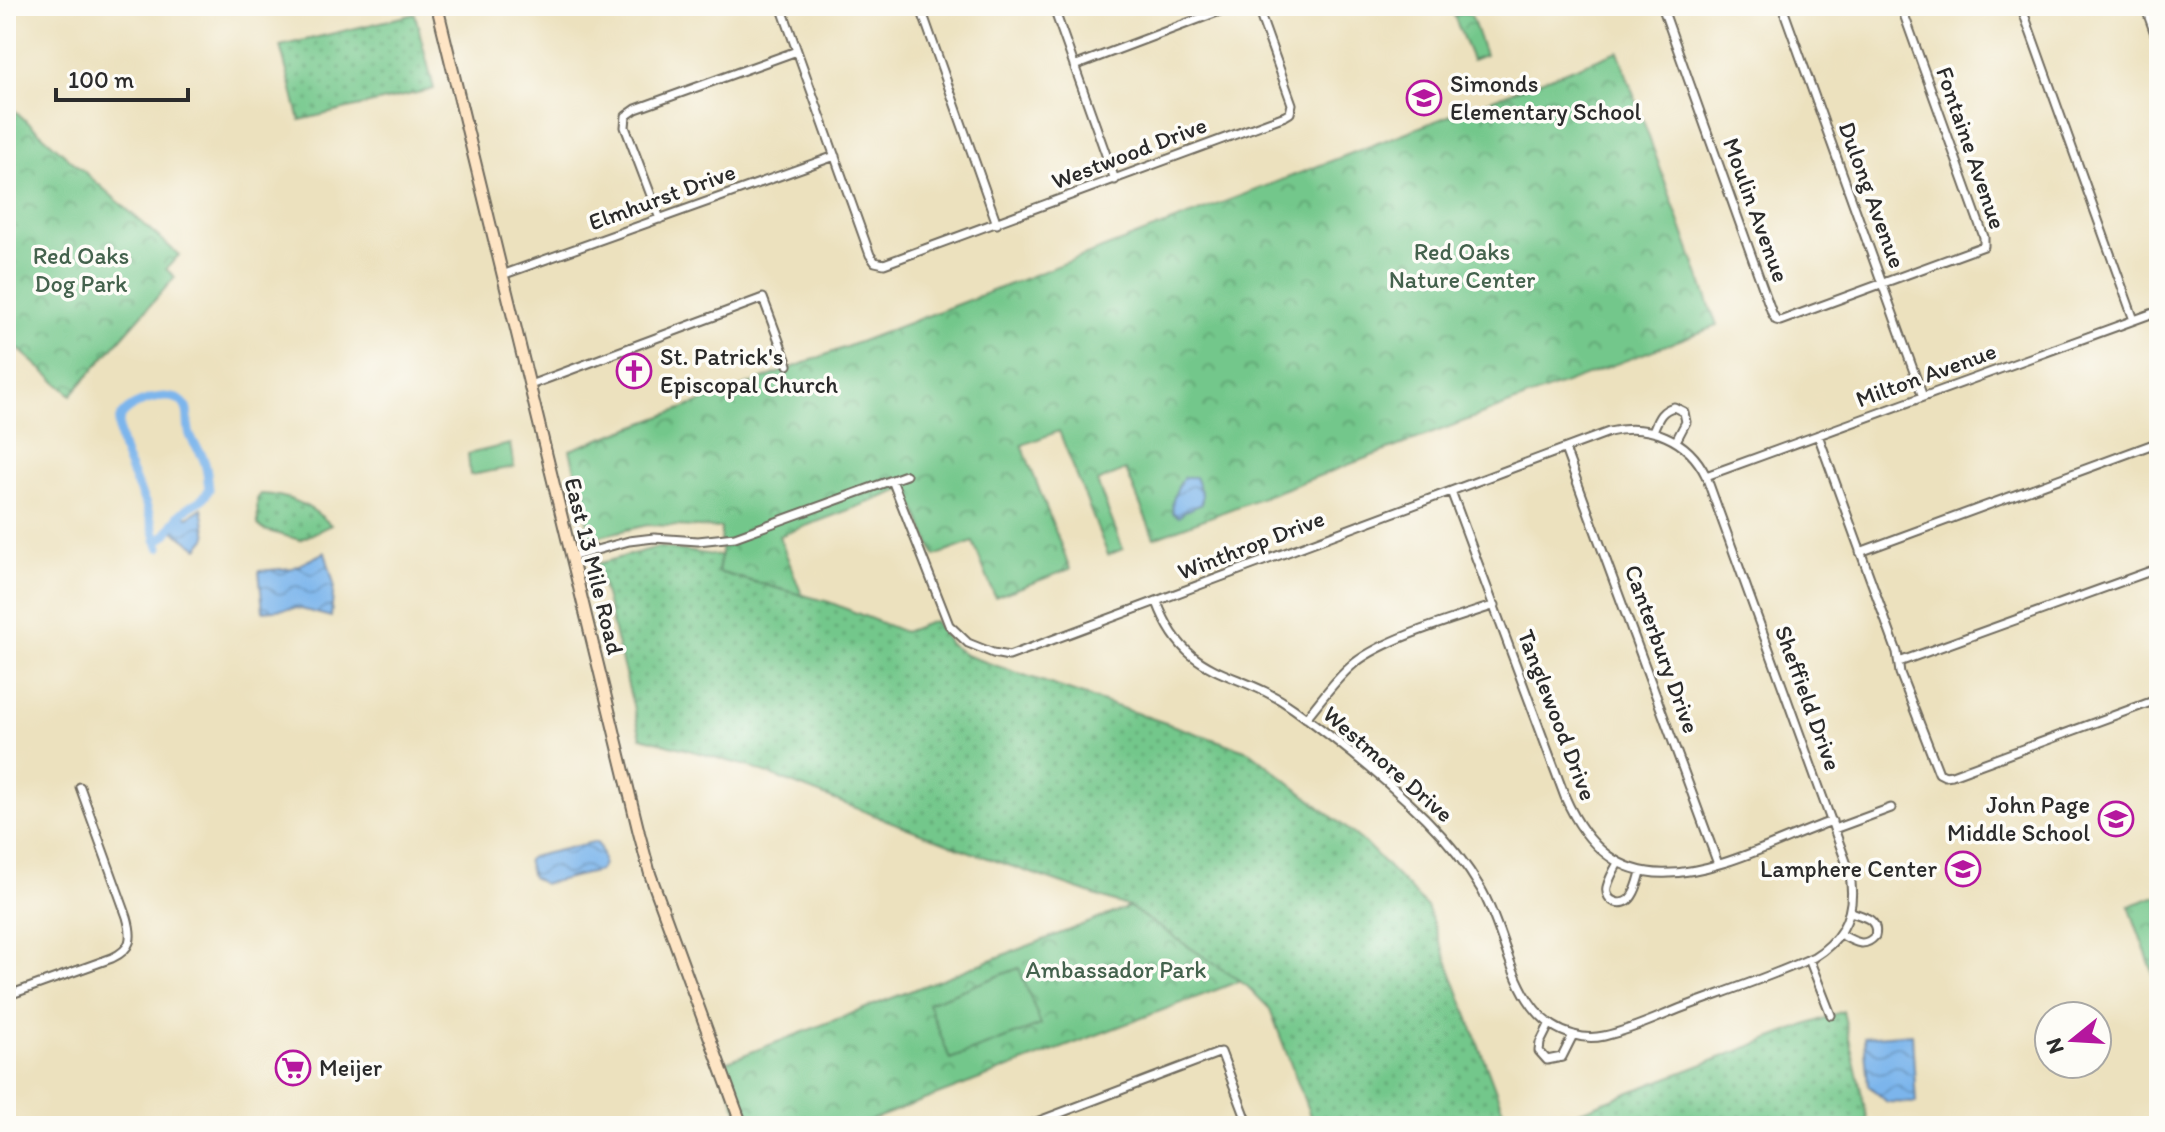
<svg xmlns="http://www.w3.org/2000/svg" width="2165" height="1132" viewBox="0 0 2165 1132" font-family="Itim,sans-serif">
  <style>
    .grass { fill: url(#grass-dots); stroke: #4f795b; stroke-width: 2 }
    .park { fill: url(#park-crowns); stroke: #4f795b; stroke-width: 2 }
    .pitch { fill: #73c78b; stroke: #4f795b; stroke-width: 2 }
    .water { fill: url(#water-waves); stroke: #53708c; stroke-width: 2 }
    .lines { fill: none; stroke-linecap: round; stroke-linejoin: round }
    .canal { stroke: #7bb5ec; stroke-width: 9 }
    .street-casing { stroke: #6f6b5e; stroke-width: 11 }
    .secondary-casing { stroke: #6f6b5e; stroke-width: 14 }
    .street { stroke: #fff; stroke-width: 7 }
    .secondary { stroke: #fee5c5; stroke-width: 10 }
    .labels { text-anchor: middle; stroke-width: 7; stroke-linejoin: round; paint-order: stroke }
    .poi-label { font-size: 24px; fill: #2b2b2b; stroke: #fdfcf7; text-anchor: start }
    .street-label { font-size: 24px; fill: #2b2b2b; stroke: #fdfcf7 }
    .park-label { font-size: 24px; fill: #44624d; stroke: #fdfcf7 }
  </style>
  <defs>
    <pattern id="grass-dots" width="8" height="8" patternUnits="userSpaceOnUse" patternTransform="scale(2)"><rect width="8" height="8" fill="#73c78b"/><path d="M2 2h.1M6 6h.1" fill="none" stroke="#5fa272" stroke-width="1.8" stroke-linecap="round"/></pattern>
    <pattern id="park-crowns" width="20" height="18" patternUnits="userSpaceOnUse" patternTransform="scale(2)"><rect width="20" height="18" fill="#73c78b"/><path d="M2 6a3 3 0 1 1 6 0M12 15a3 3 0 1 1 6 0" fill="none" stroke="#5fa272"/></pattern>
    <pattern id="water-waves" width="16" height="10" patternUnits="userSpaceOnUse" patternTransform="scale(2)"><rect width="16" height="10" fill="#7bb5ec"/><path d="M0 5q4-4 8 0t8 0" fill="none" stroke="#6593bf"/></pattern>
  </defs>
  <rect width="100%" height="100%" fill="#fdfcf7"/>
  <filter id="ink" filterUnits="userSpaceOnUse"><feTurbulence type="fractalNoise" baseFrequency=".0125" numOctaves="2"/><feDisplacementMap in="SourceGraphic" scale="16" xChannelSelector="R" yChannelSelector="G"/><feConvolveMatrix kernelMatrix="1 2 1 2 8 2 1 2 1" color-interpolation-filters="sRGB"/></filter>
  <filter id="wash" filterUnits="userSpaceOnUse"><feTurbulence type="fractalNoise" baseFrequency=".006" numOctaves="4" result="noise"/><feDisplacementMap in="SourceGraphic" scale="32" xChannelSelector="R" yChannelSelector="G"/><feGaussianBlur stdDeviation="1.8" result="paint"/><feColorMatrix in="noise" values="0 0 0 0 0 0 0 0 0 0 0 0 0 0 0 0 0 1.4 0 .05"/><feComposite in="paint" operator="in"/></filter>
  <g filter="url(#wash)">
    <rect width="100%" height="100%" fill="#ece1be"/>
    <path class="grass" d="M415,14l19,75 -134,31 -20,-74z
      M261,494c28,1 50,11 70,31l-31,15 -36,-10 -6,-5 -1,-26z
      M658,547l63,9 -3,16 111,30 75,30 30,-11 16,23 15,11 286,97 115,92 61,63 82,219h-195l-44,-117 -23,-23 -118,-79 -170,-59 -209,-81 -109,-30 -44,-173z
      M1843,1011l26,115h-328z"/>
    <path class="park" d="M1465,13l6,2 14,40 -13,5 -18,-44z
      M1618,51l99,275 -563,212 -28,-68 -29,12 26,67 -15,6 -49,-124 -37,14 48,124 -75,28 -22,-55 -38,14 -28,-68 -128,48 23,59 -84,-23 3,-16v-28l-73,-3 -57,13 -21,-88 177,-65z
      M6,103l173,152 -13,14 9,8 -104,118 -65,-57z
      M2159,895v94l-30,-83z
      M1129,907l111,74 -385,145h-112l-23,-62z"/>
    <path class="pitch" d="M510,444l4,23 -44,8 -2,-21z
      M1019,968l22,57 -91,34 -22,-56z"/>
    <path class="water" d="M1184,477h11l7,17v10l-17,7 -6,6 -6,-4c-3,-13 4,-25 11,-36z
      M202,508l5,29 -9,11 -27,-19 10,-16 7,4z
      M325,552l9,32 -3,33 -34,-9 -34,3 -4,-40 34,-3z
      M593,842l5,2c4,8 8,20 1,27l-56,13 -11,-7 -5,-17 4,-3z
      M1912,1033l4,70 -29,-1 -19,-17 -4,-48z"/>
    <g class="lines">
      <path class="canal" d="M156,540c16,-4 15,-20 28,-29 10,-9 19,-8 25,-22 -1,-9 -2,-23 -6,-31 -4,-10 -12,-15 -14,-27 -2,-10 1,-22 -7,-29 -13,-13 -62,2 -63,21 -2,23 18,61 27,82 5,14 8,28 13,42"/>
    </g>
  </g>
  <g filter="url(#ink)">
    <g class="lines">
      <g class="street-casing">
        <path id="street" d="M781,6l89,249 5,7 9,2 401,-148 5,-3 2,-9 -35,-98
          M920,6l77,218
          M1053,6l62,174
          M1662,6l110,307 4,7 4,1 204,-75v-9l-83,-231
          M1782,6l141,391
          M2021,6l113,314
          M2145,6l14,39
          M1074,66l159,-60
          M660,219l-35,-92 1,-11 10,-7 161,-58
          M502,275l333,-119
          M530,385l233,-87 25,67
          M1653,431c5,-12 8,-21 21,-24l10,5 2,10 -10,19
          M1818,435l79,217 3,21 39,100 6,3 7,-1 207,-76
          M1565,449l153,415
          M1706,476l453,-165
          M892,480l57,145 19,18 25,10 16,3 600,-224c39,-9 79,6 97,44l143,394c8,37 -2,67 -35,87 -42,19 -87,34 -130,50 -26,10 -52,23 -80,29 -9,2 -20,2 -30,-1 -61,-15 -65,-98 -93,-146 -15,-26 -35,-50 -56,-71 -40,-39 -85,-76 -131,-109 -57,-42 -107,-26 -137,-107
          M1451,491l114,306c58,133 170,59 267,24
          M1860,552l299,-110
          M571,557l58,-16 25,-3 44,3 37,-4 171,-62
          M1899,662l260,-94
          M1306,718c16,-19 30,-40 50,-56 33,-25 98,-43 139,-57
          M1834,829l57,-21
          M1618,863c-4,7 -9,16 -11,24 -3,15 17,22 25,9 5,-7 7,-17 9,-24
          M1840,934c13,7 24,15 35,2 4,-17 -11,-19 -24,-24
          M1809,959l22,56
          M6,996l106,-38c20,-9 21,-20 15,-41l-47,-130
          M1549,1025l-9,18 -1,8 8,9 15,-3 11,-22
          M1026,1126l195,-74 28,74"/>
      </g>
      <g class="secondary-casing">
        <path id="secondary" d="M437,6l202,827 11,41 92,252"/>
      </g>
      <use href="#street" class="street"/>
      <use href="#secondary" class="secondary"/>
    </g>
  </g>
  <defs>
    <g id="school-ring" transform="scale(1.8)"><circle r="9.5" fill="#fdfcf7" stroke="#b5179e" stroke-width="1.5"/><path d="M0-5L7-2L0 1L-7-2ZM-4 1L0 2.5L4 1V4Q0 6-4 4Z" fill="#b5179e"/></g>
    <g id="church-ring" transform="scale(1.8)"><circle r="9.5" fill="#fdfcf7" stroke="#b5179e" stroke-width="1.5"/><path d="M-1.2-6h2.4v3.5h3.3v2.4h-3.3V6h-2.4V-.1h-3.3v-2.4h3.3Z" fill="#b5179e"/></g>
    <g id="supermarket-ring" transform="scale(1.8)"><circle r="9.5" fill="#fdfcf7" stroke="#b5179e" stroke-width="1.5"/><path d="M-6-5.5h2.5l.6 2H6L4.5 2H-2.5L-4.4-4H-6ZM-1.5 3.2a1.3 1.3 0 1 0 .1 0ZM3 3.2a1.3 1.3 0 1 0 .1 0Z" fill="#b5179e"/></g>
  </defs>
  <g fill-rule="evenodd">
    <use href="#school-ring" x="1424" y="98"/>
    <use href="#church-ring" x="634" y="371"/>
    <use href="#school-ring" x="2116" y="819"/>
    <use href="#school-ring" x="1963" y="869"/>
    <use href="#supermarket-ring" x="293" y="1068"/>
  </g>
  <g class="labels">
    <g class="poi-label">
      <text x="1450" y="92">Simonds<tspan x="1450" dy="28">Elementary School</tspan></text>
      <text x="660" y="365">St. Patrick's<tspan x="660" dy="28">Episcopal Church</tspan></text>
      <text x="2090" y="813" text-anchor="end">John Page<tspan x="2090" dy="28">Middle School</tspan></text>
      <text x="1937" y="877" text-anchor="end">Lamphere Center</text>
      <text x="319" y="1076">Meijer</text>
    </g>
    <g class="street-label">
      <text transform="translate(1971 148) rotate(71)" y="8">Fontaine Avenue</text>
      <text transform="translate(1129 153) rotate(-21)" y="8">Westwood Drive</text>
      <text transform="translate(1872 195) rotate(70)" y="8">Dulong Avenue</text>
      <text transform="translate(662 197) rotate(-20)" y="8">Elmhurst Drive</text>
      <text transform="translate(1756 210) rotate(70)" y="8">Moulin Avenue</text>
      <text transform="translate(1926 375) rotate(-20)" y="8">Milton Avenue</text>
      <text transform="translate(1251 545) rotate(-21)" y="8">Winthrop Drive</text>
      <text transform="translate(594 566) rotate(76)" y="8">East 13 Mile Road</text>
      <text transform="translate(1662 649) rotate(70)" y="8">Canterbury Drive</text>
      <text transform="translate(1808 698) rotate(70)" y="8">Sheffield Drive</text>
      <text transform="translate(1557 715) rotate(69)" y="8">Tanglewood Drive</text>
      <text transform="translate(1388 764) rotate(41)" y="8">Westmore Drive</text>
    </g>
    <g class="park-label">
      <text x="1462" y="260">Red Oaks<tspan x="1462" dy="28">Nature Center</tspan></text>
      <text x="81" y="264">Red Oaks<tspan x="81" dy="28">Dog Park</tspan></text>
      <text x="1116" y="978">Ambassador Park</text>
    </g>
  </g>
  <rect width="2165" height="1132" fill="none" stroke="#fdfcf7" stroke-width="32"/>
  <g transform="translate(2073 1040) rotate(252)"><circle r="38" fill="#fdfcf7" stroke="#a9a8a5" stroke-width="2"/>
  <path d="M0-6L14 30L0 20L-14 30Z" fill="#b5179e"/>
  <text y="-12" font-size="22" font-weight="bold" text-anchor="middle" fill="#2b2b2b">N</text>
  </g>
  <path d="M56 88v12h132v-12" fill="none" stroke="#2b2b2b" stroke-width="4"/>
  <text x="68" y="88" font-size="24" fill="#2b2b2b" stroke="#fdfcf7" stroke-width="6" paint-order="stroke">100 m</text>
</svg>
